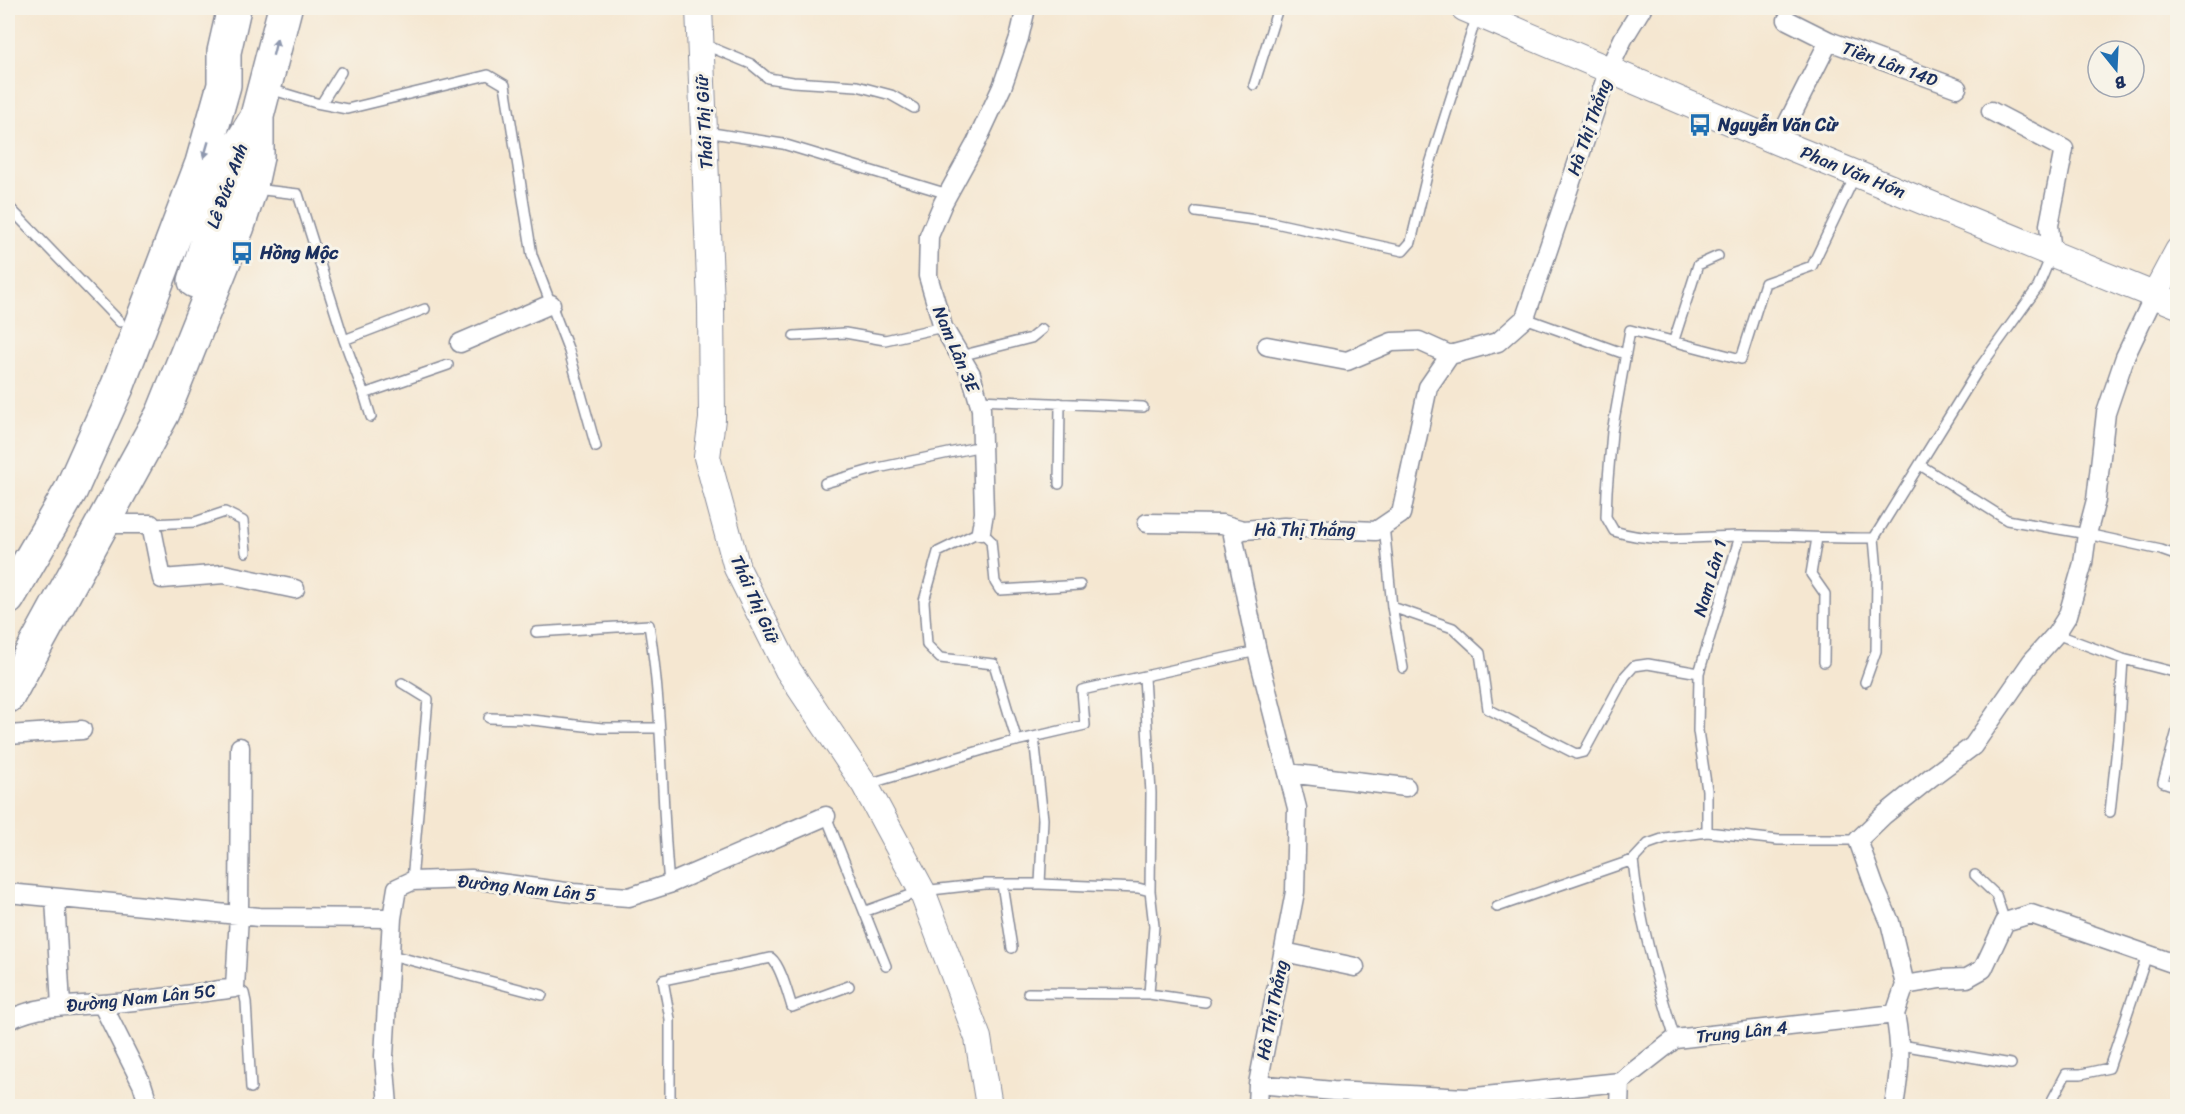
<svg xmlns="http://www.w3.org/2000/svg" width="2185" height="1114" viewBox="0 0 2185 1114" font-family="Sriracha,sans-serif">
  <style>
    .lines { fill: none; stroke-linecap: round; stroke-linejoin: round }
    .lane-casing { stroke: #888b98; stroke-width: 12 }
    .street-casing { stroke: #888b98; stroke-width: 21 }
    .secondary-casing { stroke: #888b98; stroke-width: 28 }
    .highway-casing { stroke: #888b98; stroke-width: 36 }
    .lane { stroke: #fff; stroke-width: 9 }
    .street { stroke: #fff; stroke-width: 18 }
    .secondary { stroke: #fff; stroke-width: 26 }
    .highway { stroke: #fff; stroke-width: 33 }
    .oneway { fill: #8d97ae }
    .labels { text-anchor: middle; stroke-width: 6; stroke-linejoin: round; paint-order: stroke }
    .street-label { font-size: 18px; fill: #1b2f5e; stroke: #f7f3e8 }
    .poi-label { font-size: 18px; font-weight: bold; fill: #1b2f5e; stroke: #f7f3e8; text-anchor: start }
  </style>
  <rect width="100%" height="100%" fill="#f7f3e8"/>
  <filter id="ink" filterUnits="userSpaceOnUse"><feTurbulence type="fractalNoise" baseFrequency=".0167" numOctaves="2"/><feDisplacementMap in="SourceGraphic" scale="12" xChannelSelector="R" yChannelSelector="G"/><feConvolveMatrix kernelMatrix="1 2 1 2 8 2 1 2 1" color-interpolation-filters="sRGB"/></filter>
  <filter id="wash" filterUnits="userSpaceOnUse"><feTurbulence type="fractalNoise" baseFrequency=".008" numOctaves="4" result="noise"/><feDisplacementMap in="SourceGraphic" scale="24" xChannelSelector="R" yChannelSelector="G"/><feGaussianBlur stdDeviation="1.35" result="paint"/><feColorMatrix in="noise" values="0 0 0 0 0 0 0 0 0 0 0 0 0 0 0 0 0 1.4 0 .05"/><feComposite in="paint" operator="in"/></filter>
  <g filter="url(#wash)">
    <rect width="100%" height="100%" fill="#f5e7d1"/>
  </g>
  <g filter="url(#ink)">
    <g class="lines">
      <g class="lane-casing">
        <path id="lane" d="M703,44l48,20 17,14 25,4 64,4 34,9 23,13
          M1254,85l24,-77
          M270,89l46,14 31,6 141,-34 17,10 27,170 37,96 27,96
          M321,104l20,-32
          M706,132l77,12 165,50
          M1856,174l-44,92 -47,17 -24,76 -111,-29 -18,102 -5,59 -1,26 8,14c41,13 81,6 123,5 46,-1 92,3 137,2
          M255,189l43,5 46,146 20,54 84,-29
          M8,206l112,116
          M1196,212l75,10 132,29 8,-9 18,-75 48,-152
          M1525,318l100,36
          M794,336l51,-3 40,7 58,-13
          M344,340l81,-31
          M1674,340l24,-75 20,-9
          M960,356l71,-18 11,-9
          M364,394l7,23
          M978,400l165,7
          M1920,465l87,55 80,14 74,16 17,6
          M825,483l53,-15 104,-22
          M1059,484l1,-81
          M151,524l44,-2 30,-10 18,9 3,31
          M1384,525l8,82 11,61
          M1817,538l-6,36 14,20 -1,68
          M1874,538l104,-168 60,-83 13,-31
          M1392,607l61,21 27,25 8,56 88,45 8,-2 41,-76 9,-10 14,-2 51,9
          M536,632l113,-7c14,85 12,173 20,259
          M2056,634l67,25 55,14
          M1144,677l7,116 -1,98
          M1865,682l11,-31 1,-79 -3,-34
          M402,683l26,16 -16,182
          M489,718l35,1 78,9h56
          M2178,727l-15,55 15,5
          M1017,741l-23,-77 -54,-6 -13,-13 -3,-44 14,-49 43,-21 10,10 4,41 5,8 80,-5
          M868,784l135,-40 82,-19 -3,-35 175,-39
          M2110,812l8,-74 5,-79
          M826,816l60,150
          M1707,832l71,8h80
          M1975,875l21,20 9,27
          M1002,884l10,64
          M1497,907l136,-47
          M866,911l56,-20 63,-7h55l3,-65 -9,-82
          M391,955l151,40
          M235,988l9,5 2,9 5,86
          M1028,993l121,1 5,-68 -4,-35 -12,-3 -98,-4
          M1149,994l56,8
          M1675,1039c-18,-59 -36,-117 -42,-179l15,-16 17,-6 42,-6v-42l-9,-59 1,-58 41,-137
          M1901,1045l110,19
          M670,1106v-87l-7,-39 108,-22c10,8 17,37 21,49l57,-21
          M2049,1106l17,-32h15l28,-6 38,-113"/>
      </g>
      <g class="street-casing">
        <path id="street" d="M1787,20l42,21 128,47
          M1991,111l73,38 -15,76 3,29
          M1778,142l51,-101
          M460,343l91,-39
          M1267,346l80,15 45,-19 27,-1 31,14
          M1147,523l75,1 21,6
          M102,524h49l11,55 62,-5 71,15
          M981,531l3,-18 -3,-104 -10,-35 -28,-47 -15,-51 1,-40 14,-33 33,-60 26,-56 17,-49 7,-30
          M8,735l74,-5
          M1288,773l118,14
          M8,893l251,24 133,1
          M55,898l6,108
          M1284,952l71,15
          M1905,985l-15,-63 -15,-34 -17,-48 26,-25 46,-37 43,-32 59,-85 24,-27 12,-19 15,-52 4,-29 9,-34 10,-87 19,-56 29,-61
          M102,1004l40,80 7,22
          M11,1019c29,-14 59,-13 91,-15 44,-3 89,-10 133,-16l4,-73 1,-168
          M1258,1084l75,7 133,7 154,-16 55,-43 220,-25 10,-29 35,-6 27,-1 16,-9 22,-47 26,-8 147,51
          M388,1106l-4,-50 8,-138 5,-30 15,-7 59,-2 102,14 56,4 40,-13 157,-68
          M1257,1106l1,-22 37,-192 2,-84 -40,-157 -24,-116 10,-5 41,-3 92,4 25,-17 27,-127 22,-32 48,-13 27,-24 84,-249 14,-30 19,-31
          M1619,1106l1,-24
          M1894,1106c6,-36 8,-55 1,-92"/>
      </g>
      <g class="secondary-casing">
        <path id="secondary" d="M699,8l12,297 1,114 -5,38 30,111 51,102 77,115 57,106 56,147 11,68
          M1464,8l314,134 400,163
          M2154,296l24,-45"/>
      </g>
      <g class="highway-casing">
        <path id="highway" d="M195,281l40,-128 19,-31
          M8,598l63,-108 47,-105 84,-222 22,-78v-33l10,-44
          M8,696l155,-283 75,-187 12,-37 7,-32v-41l28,-108"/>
      </g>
      <use href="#lane" class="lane"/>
      <use href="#street" class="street"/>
      <use href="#secondary" class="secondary"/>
      <use href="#highway" class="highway"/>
    </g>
    <defs><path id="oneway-solid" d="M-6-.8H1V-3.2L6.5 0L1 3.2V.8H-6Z" transform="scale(1.5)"/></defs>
    <g class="oneway">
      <use href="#oneway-solid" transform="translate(275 47) rotate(-76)"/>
      <use href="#oneway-solid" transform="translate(206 150) rotate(106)"/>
    </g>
  </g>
  <defs>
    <g id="bus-bare" transform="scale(1.8)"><path d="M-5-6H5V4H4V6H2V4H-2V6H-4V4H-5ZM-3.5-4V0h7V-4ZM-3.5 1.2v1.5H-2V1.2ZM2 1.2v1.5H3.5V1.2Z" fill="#1f6fb2" stroke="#f7f3e8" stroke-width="2.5" paint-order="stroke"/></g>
  </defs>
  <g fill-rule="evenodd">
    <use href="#bus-bare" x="1700" y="125"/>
    <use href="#bus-bare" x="242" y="253"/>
  </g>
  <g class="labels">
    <g class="street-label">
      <text transform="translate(1890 64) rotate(20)" y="6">Tiền Lân 14D</text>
      <text transform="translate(704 122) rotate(-93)" y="6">Thái Thị Giữ</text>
      <text transform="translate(1589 127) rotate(-71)" y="6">Hà Thị Thắng</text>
      <text transform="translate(1853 172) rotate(22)" y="6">Phan Văn Hớn</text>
      <text transform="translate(227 186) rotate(-70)" y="6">Lê Đức Anh</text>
      <text transform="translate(956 349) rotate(67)" y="6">Nam Lân 3E</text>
      <text x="1305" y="536">Hà Thị Thắng</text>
      <text transform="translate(1710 578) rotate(-74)" y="6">Nam Lân 1</text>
      <text transform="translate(755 599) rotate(66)" y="6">Thái Thị Giữ</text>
      <text transform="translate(527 888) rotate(6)" y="6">Đường Nam Lân 5</text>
      <text transform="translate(141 998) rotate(-6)" y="6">Đường Nam Lân 5C</text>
      <text transform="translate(1272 1010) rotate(-79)" y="6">Hà Thị Thắng</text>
      <text transform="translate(1742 1032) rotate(-6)" y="6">Trung Lân 4</text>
    </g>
    <g class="poi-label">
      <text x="1718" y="131">Nguyễn Văn Cừ</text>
      <text x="260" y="259">Hồng Mộc</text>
    </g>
  </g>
  <rect width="2185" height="1114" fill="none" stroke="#f7f3e8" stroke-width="30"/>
  <g transform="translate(2116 69) rotate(162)"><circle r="28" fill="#f7f3e8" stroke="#9fa5b1" stroke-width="1.5"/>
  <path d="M0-4.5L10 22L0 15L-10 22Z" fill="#1f6fb2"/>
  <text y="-9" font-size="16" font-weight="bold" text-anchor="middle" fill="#1b2f5e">B</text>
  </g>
</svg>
